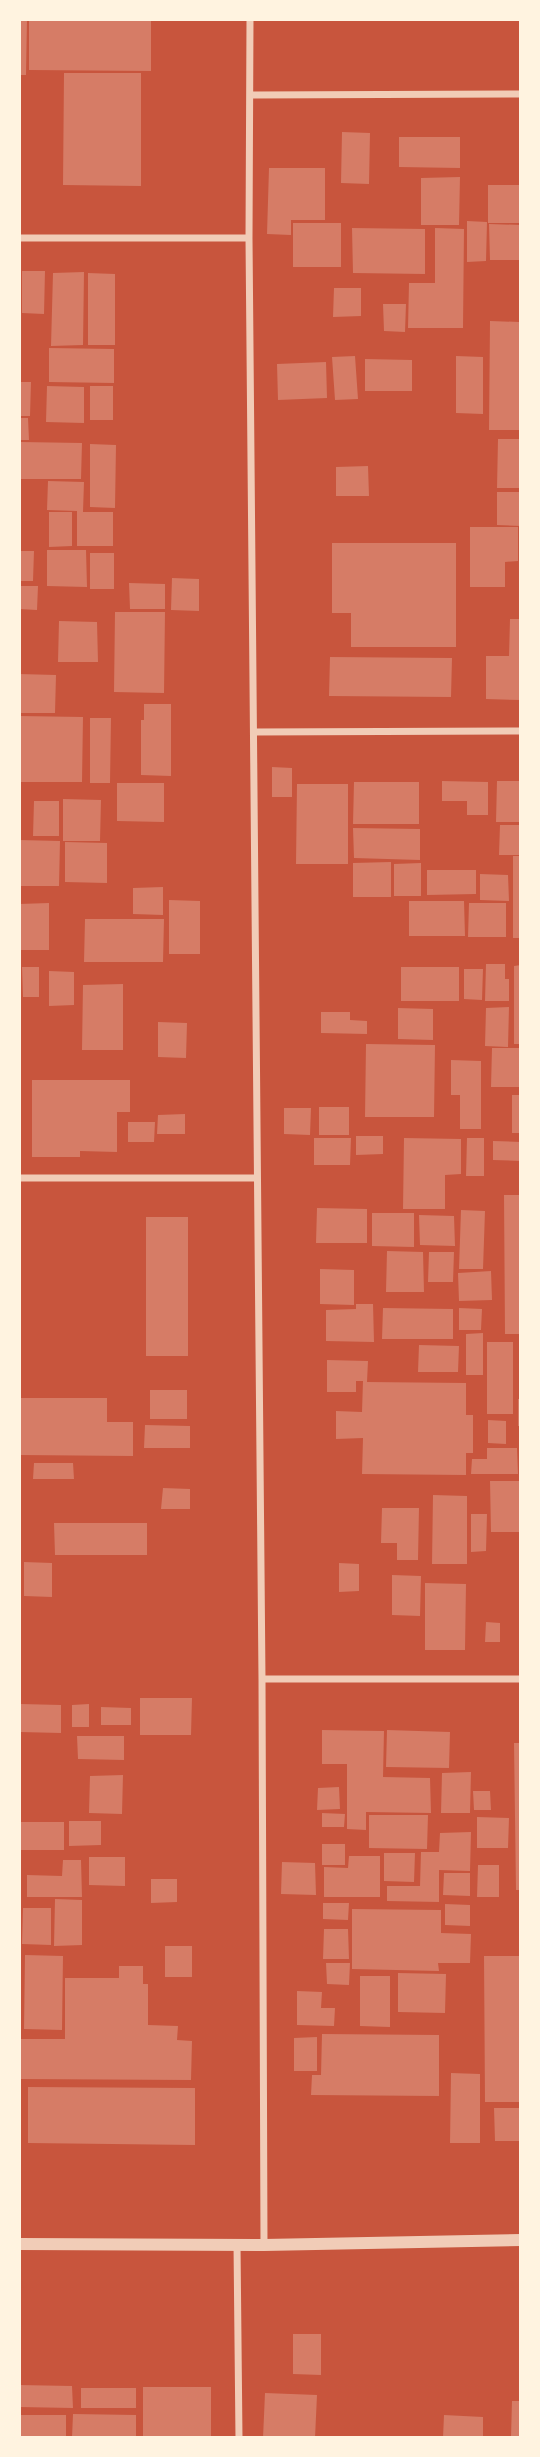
<svg xmlns="http://www.w3.org/2000/svg" width="540" height="2457" viewBox="0 0 540 2457" font-family="Roboto,sans-serif">
  <style>
    .building { fill: #d67c66 }
    .lines { fill: none; stroke-linecap: round; stroke-linejoin: round }
    .minor { stroke: #f1ccb7; stroke-width: 7 }
    .tertiary { stroke: #f1ccb7; stroke-width: 12 }
  </style>
  <rect width="100%" height="100%" fill="#c8553d"/>
  <path class="building" d="M19,19h8l-1,56h-7z
    M29,19h122v52l-122,-1z
    M64,73h77v113l-78,-1z
    M342,132l28,1 -1,51 -28,-1z
    M399,137h61v31l-61,-1z
    M269,168h56v52h-34v15l-24,-1z
    M460,177l-1,48h-38v-47z
    M488,185h33v38h-33z
    M467,221l20,1 -1,39 -19,1z
    M293,223h48v44h-48z
    M489,224l32,1v35h-31z
    M352,228l73,1v45l-72,-1z
    M435,228l29,1 -1,99h-55l1,-45h26z
    M22,271h23l-1,43 -22,-1z
    M84,272l-1,73 -32,1 2,-73z
    M88,273l27,1v71h-27z
    M334,288h27v28l-28,1z
    M383,304h23l-1,28 -21,-1z
    M490,321l29,1 2,108h-32z
    M49,348l65,1v34l-65,-1z
    M355,356l3,43 -23,1 -3,-43z
    M456,356l27,1v57l-27,-1z
    M365,359l47,1v31h-47z
    M326,362l1,36 -49,2 -1,-36z
    M19,382h12l-1,34h-11z
    M47,386l37,1v36l-38,-1z
    M90,386h23v34h-23z
    M19,418h9l1,22h-10z
    M498,439h23v49h-24z
    M21,442l61,1 -1,36h-60z
    M90,444l26,1 -1,63 -25,-1z
    M368,466l1,30h-33v-29z
    M48,481l36,1 -1,30h30v34h-36v-35l-30,-1z
    M497,492h24v34l-24,-1z
    M49,512h23v34l-23,1z
    M470,527h48v34l-13,1v25h-35z
    M332,543h124v104h-105v-34h-19z
    M47,550h39l1,37 -40,-1z
    M19,551h15l-1,30h-14z
    M90,553h24v36h-24z
    M172,578l27,1v32l-28,-1z
    M129,583l36,1v25h-35z
    M19,586h19l-1,24 -18,-1z
    M115,612h50l-1,81 -50,-1z
    M510,619h11v81l-35,-1v-43h23z
    M59,621l38,1 1,40h-40z
    M330,657l122,1 -1,39 -122,-1z
    M19,674l37,1 -1,38h-36z
    M144,704h27v72l-30,-1v-55h3z
    M19,716l64,1 -1,65h-63z
    M90,718h21l-1,65h-20z
    M272,767l20,1v29h-20z
    M442,781l46,1v33h-21v-14h-25z
    M497,781h24v41h-25z
    M354,782h65v42h-66z
    M117,783h47v39l-47,-1z
    M297,784h51v80h-52z
    M63,799l38,1 -1,41h-37z
    M34,801h25v35h-26z
    M500,825h21v30h-22z
    M353,828l67,1v31l-66,-2z
    M19,840l41,1 -1,45h-40z
    M65,842l42,1v40l-42,-1z
    M513,856h8v82h-8z
    M391,862v35h-38v-34z
    M421,863v33h-27v-32z
    M427,870h49v24l-49,1z
    M480,874l28,1 1,26 -29,-1z
    M163,887v28l-30,-1v-26z
    M169,900l31,1v53h-31z
    M409,901h55l1,35h-56z
    M49,903v47h-30v-46z
    M469,903h37v34h-38z
    M85,919h79l-1,43h-79z
    M486,964h19v15h4v22h-24z
    M521,965v79h-7v-78z
    M22,967h17v30h-16z
    M401,967h58v34h-58z
    M464,969h19l-1,31 -18,-1z
    M49,971l25,1v33l-25,1z
    M123,984v66h-41l1,-65z
    M509,1007l-1,40 -23,-1 1,-38z
    M398,1008l35,1v31l-35,-1z
    M321,1012h29v8l17,1v13l-46,-1z
    M158,1022l29,1 -1,35 -28,-1z
    M366,1044l69,1 -1,72h-69z
    M492,1048h29v39h-30z
    M451,1060l30,1v68h-21v-34h-9z
    M32,1080h98v32h-13v40l-37,-1v6h-48z
    M512,1095h9v38h-9z
    M319,1107h30v28h-30z
    M284,1108h27l-1,27 -26,-1z
    M185,1114v20h-28l1,-19z
    M128,1122h27l-1,20h-26z
    M356,1136h27v18l-27,1z
    M314,1138h37l-1,27h-36z
    M404,1138l57,1v35l-16,1v34h-42z
    M467,1138h17v38h-18z
    M493,1141l28,1v19l-28,-1z
    M504,1195h17v139h-16z
    M317,1208l50,1v34h-51z
    M461,1210l24,1 -2,58h-24z
    M372,1213h42v34l-42,-1z
    M419,1215l35,1 1,30 -35,-1z
    M146,1217h42v139h-42z
    M387,1251l36,1 1,40h-38z
    M429,1252h25l-1,30h-25z
    M320,1269l34,1v35l-34,-1z
    M491,1271l1,29 -33,1 -1,-28z
    M356,1304h17l1,38 -48,-1v-31l30,-1z
    M383,1308l70,1v30h-71z
    M459,1308l23,1 -1,21h-22z
    M483,1333v42h-17v-41z
    M487,1342h26v72h-26z
    M419,1345l40,1 -1,26h-40z
    M327,1360l41,1 -1,21 99,1v32h7v38h-7v22l-104,-1 1,-36 -27,1v-28l26,1 1,-31h-7v11h-29z
    M150,1390h37v29h-37z
    M19,1398h88v24h26v34l-114,-1z
    M518,1399h3v27h-3z
    M488,1420l18,1v23l-18,-1z
    M145,1425l45,1v22h-46z
    M487,1448h30l1,26h-47l1,-15h15z
    M34,1463h39l1,16h-41z
    M490,1481h31v51h-30z
    M163,1488l27,1v20h-29z
    M433,1495l34,1v68h-35z
    M382,1508h37l-1,52h-21v-17h-16z
    M471,1514h16l-1,37 -15,1z
    M54,1523h93v32h-92z
    M24,1562l28,1v34l-28,-1z
    M339,1563l20,1v27l-20,1z
    M392,1575l29,1 -1,40 -28,-1z
    M425,1583l41,1 -1,66h-40z
    M486,1622l14,1v19h-15z
    M140,1698h52l-1,37h-51z
    M21,1704l40,1v28l-41,-1z
    M89,1704v23h-17v-22z
    M101,1707l30,1v17h-30z
    M322,1730l62,1 -1,46 47,1 1,35 -65,-1v18l-19,-1v-65h-25z
    M387,1730l63,2 -1,36 -63,-1z
    M77,1736h47v24l-46,-1z
    M514,1743h7v147h-5z
    M471,1772l-1,41h-29l1,-40z
    M123,1775l-1,39 -33,-1 1,-37z
    M339,1787l1,22 -23,1 1,-22z
    M473,1791h17l1,19h-17z
    M322,1813l23,1 -1,13h-22z
    M369,1815h59l-1,34 -58,-1z
    M477,1817l32,1 -1,30h-31z
    M69,1821h32v24l-32,1z
    M19,1822h45v28h-45z
    M471,1832l-1,39 -31,-1v32l-52,-1v-15h33l1,-34h18l1,-19z
    M322,1844h23v21h-23z
    M384,1853h31l-1,29 -30,-1z
    M349,1856h31v41h-56v-30l24,1z
    M89,1857h36v29l-36,-1z
    M63,1860h18l1,37h-55v-22l35,1z
    M282,1862l33,1 1,32 -35,-1z
    M478,1865h21v32h-22z
    M444,1873h26v23l-27,-1z
    M151,1879h26v23l-26,1z
    M55,1899l27,1v45l-28,1z
    M323,1903h26l-1,17 -25,-1z
    M445,1904l25,1v21l-25,-1z
    M23,1908h28v37l-29,-1z
    M352,1909l89,1v23l30,1 -1,29h-32l1,8 -87,-2z
    M324,1929h24l1,30h-26z
    M165,1946h27v31h-27z
    M25,1955l38,1 -1,74 -38,-1z
    M484,1956h37v146h-36z
    M326,1963h24l-1,22 -22,-1z
    M119,1966h24v18h5v41l30,1 -1,14 15,1 -1,39 -172,-1v-40h46v-61h54z
    M398,1973l48,1 -1,39 -47,-1z
    M360,1976h30v51l-30,-1z
    M297,1991l25,1 -1,16h14l-1,18 -37,-1z
    M322,2034l117,1v61l-128,-1 1,-20h9z
    M317,2037v34h-23v-33z
    M451,2073l29,1v69h-30z
    M28,2087l167,1v57l-167,-2z
    M494,2108h27v33h-26z
    M293,2334h28v41l-28,-1z
    M19,2385l53,1 1,22 -54,-1z
    M143,2387h68v51h-68z
    M81,2388h55v20h-55z
    M265,2393l52,2 -2,43h-52z
    M512,2401h9v36h-10z
    M73,2414l63,1v23h-64z
    M19,2415h47v23h-47z
    M444,2415l39,2v21h-40z"/>
  <g class="lines">
    <path class="minor" d="M250,19l-1,219 13,1441 2,566
      M251,95l270,-1
      M19,238h230
      M254,732l267,-1
      M19,1178h238
      M262,1679h259
      M237,2244l2,194"/>
    <path class="tertiary" d="M19,2244l245,1 257,-5"/>
  </g>
  <rect width="540" height="2457" fill="none" stroke="#fff3e0" stroke-width="42"/>
</svg>
